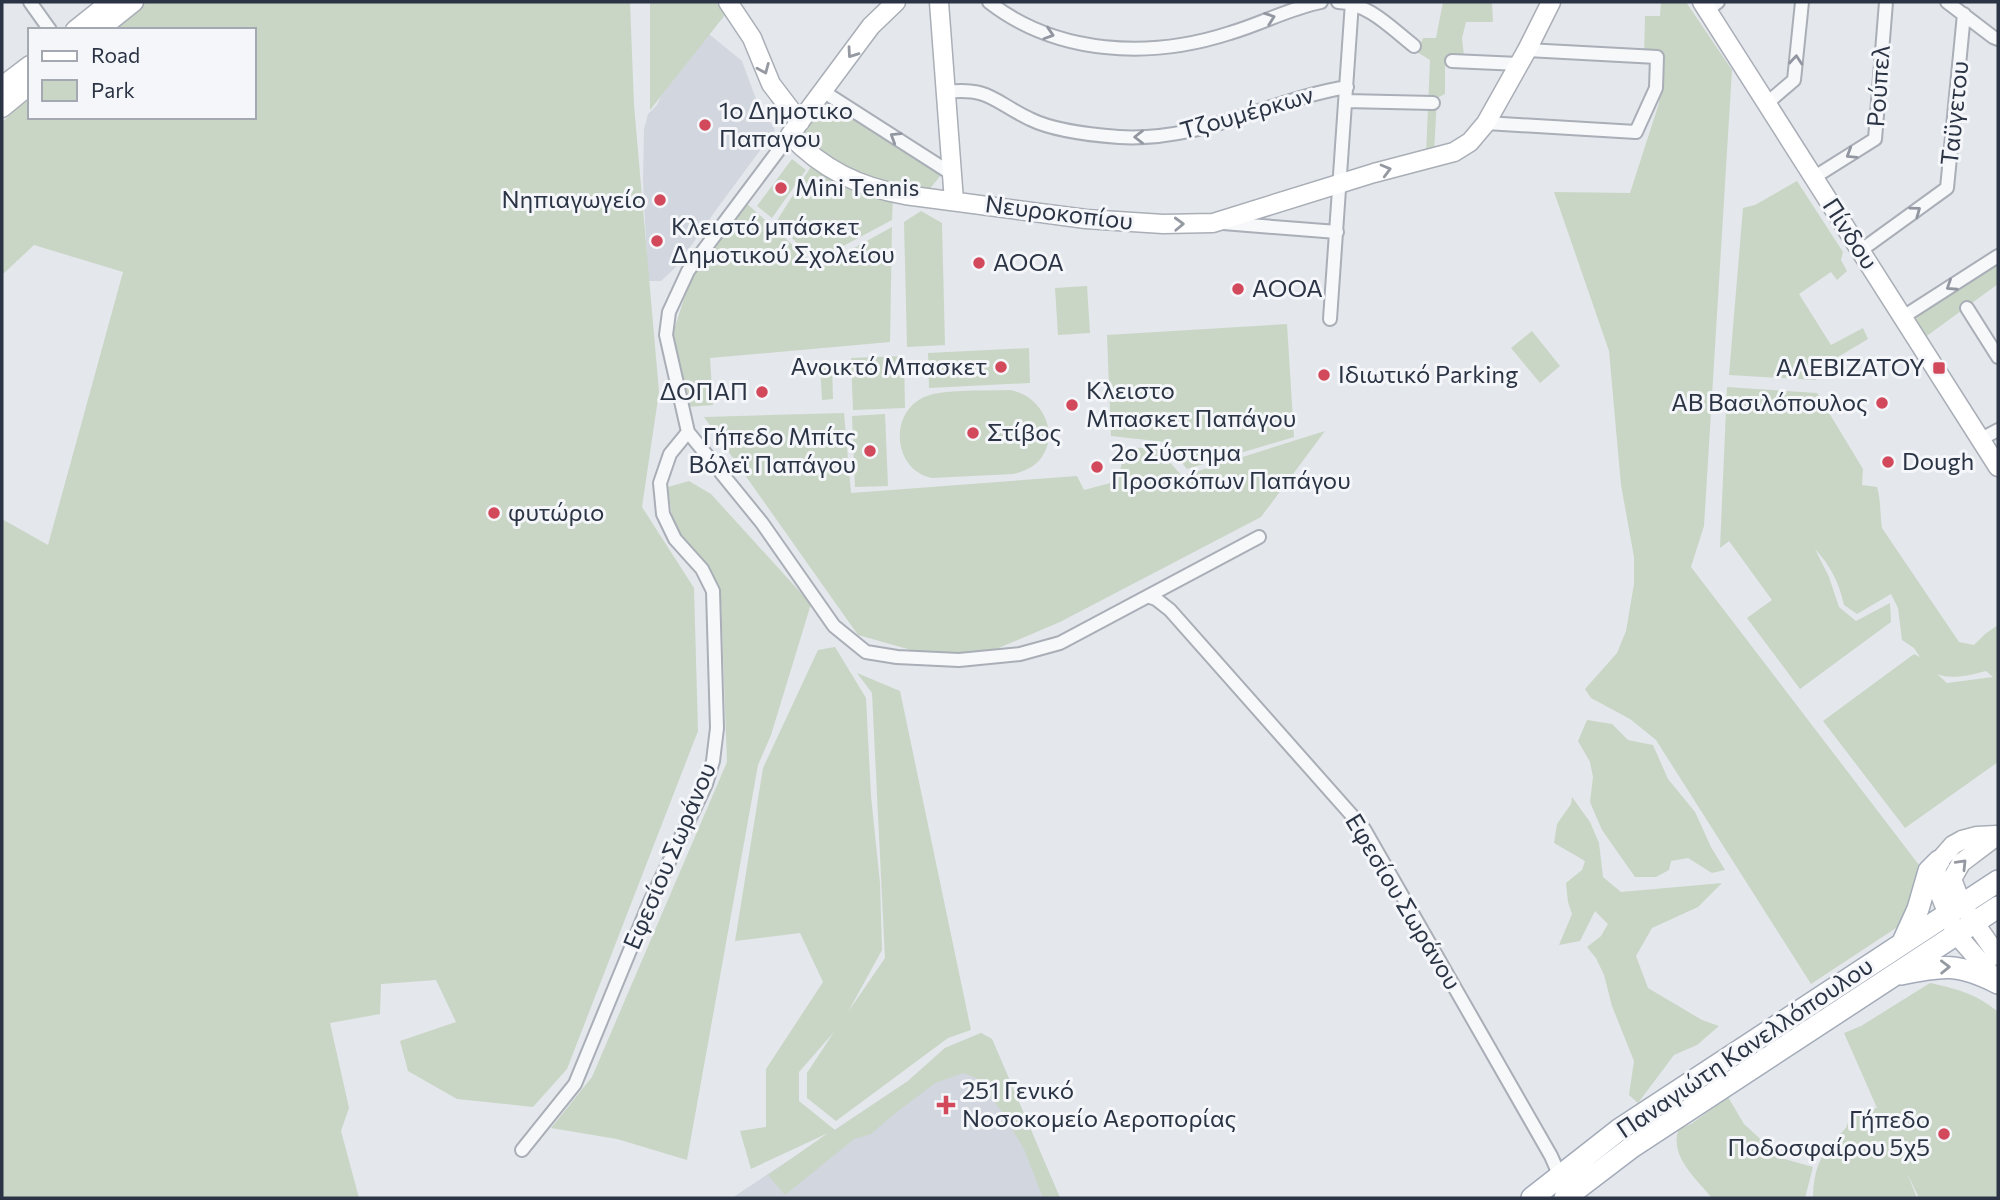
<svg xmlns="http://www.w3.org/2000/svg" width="2000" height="1200" viewBox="0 0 2000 1200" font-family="Commissioner,sans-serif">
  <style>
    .built { fill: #d2d6de }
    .green { fill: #c9d6c5; fill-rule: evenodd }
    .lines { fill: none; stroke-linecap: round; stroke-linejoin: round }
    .street-casing { stroke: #a9aeb7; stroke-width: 16 }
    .secondary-casing { stroke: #a9aeb7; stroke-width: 21 }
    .primary-casing { stroke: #a3abb8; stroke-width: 24 }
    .street { stroke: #f7f8fa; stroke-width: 12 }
    .secondary { stroke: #fff; stroke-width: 18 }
    .primary { stroke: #fff; stroke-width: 21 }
    .oneway { stroke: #9196a0 }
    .oneway2 { stroke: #959aa2 }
    .poi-dot { fill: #d1495b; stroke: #f4f6f9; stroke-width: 2.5 }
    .labels { text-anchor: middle; stroke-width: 6; stroke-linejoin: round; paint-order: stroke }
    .street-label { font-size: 24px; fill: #2b3445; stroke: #f4f6f9 }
    .poi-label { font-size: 24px; fill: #2b3445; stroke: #f4f6f9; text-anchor: start }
  </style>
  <rect width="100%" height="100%" fill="#e4e7ec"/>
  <path class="built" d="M709,34l33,27 14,38 19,31 -59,80 -39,56 -16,15h-13l-5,-101 1,-51 4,-15 9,-9 4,-9z
    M981,1033l11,6 68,159h-328l176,-117 37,-33z"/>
  <path class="green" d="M142,2h488l4,103 25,287 -17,115 52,81 4,143 -131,338 -34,38 -76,-8 -49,-28 -8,-30 56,-19 -20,-42 -55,4 -1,30 -50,9 19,85 -8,23 18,67h-357v-679l46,26 75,-273 -89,-27 -32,30v-153l28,-25v20h224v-87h-147z
    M650,2h66l9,13 -75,95z
    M1443,2h49l1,20h-27l-4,16 2,19h-19v37l-8,4 -3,54 -8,3 4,-95 -13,-8 6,-14h13z
    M1661,2h25l46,68 -28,456 -13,41 228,298 -17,59 -91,60 -155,-244 -26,-21 -39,-21 -6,-9 32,-36 9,-22 8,-47v-27l-13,-72 -12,-134 -55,-159 76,1 29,-90 4,-46 -19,-2 1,-39h15z
    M825,102l116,73 -12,15c-39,-6 -85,-11 -115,-41 -5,-5 -9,-12 -13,-18z
    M792,159l14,11 -34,48 -15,-12z
    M812,165l81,33 -1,22 -77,41 -39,-39z
    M1797,181l46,71 -2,8 6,11 -10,9 -6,-8 -32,22 32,51 32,-17 5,11 -40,24 -12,17 -87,-5 14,-167 12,-3z
    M744,201l74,67 74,-41 -2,115 -180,16 3,47 -26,2 -14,-74 18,-56z
    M921,211l21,12 3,122 -38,2 -3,-125z
    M1998,256v28l-74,54 -11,-16 26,-28z
    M1087,286l3,47 -32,2 -3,-47z
    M1287,324l7,113 -107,32 -22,-27 -54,-6 -4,-101z
    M1532,331l28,35 -20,17 -29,-35z
    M1029,348l1,35 -101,5 -1,-35z
    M904,356l1,52 -52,2 -2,-52z
    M832,364l1,35 -11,1 -2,-35z
    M1727,387l90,6 46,76 -1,16 15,2c4,14 3,27 5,41l77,114 15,3 11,-11 13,-9v137l-93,66 -82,-107 91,-67 6,3 -6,-9 -12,-8 -4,-32 -7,-14 -34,20 -13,-9c-5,-22 -13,-39 -29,-56l14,28 10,30 17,14 34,-18 1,19 -91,67 -53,-71 25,-18 -43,-59 -9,7zM1986,671l7,6 -46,6 -10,-9c14,6 34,1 49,-3z
    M1009,390c31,4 52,42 32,68 -6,9 -18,14 -28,16l-81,4c-40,-8 -44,-68 -5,-82 18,-7 61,-5 82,-6z
    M844,413l7,80 226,-17 7,14 34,-9 7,-34 33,2 24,27 143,-45 -64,86 -201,105 -99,42 -103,-29 -154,-218z
    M885,414l3,72 -33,1 -3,-71z
    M689,481l22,13 100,110 -40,131 -13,30 -71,395 -70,-21 -66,-11 41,-51 135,-315 -6,-160 -46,-63 -7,-52z
    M835,647l31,51 5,98 9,87 2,67 -34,62 37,-54 -13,-265 -15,-20 43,18 71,339 -23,8 -112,83 -29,-23v-25l27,-41 -35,40v29l36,29 73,-49 37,-33 36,-15 11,6 68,159h-17l-19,-49 -22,-37 -26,-34 -13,-5 -28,10 -42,32 -22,19 -17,5 -69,56 -17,-20 60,-42 -77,36 -11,-38 26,-4v-58l57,-87 -23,-49 -65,8 28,-173 55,-118z
    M1587,720l25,4 16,16 25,5 15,34 27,33 16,35 14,23 -13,3 -24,-15 -17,3 -2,9 -13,7h-21l-33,-47 -12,-28 3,-25 -3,-15 -12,-21z
    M1572,797l18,25 9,21 4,34 18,15 101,-9 -24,24 -46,21 -16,28 12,32 54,32 17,6 -22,19 -23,10 -36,48 -9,-8 5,-34 -22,-55 -8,-31 -8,-17 -9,-11 14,-11 7,-12 -13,-13 -15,30 -21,4 13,-31 -4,-12 -2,-19 16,-13 3,-9 -31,-18 3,-19 14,-20z
    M1930,983c27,6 47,11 68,29v186h-79l-12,-25 10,25h-104c1,-32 8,-45 30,-67 6,-6 2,-3 6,-10 6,-10 18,-11 28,-13l-33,-75 17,-7z
    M1728,1097l16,27 37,34 32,9 -8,31h-93c-15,-18 -44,-43 -33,-69l12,-5z"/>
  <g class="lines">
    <g class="street-casing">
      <path id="street" d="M30,2l20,28
        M989,2c68,53 161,57 241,31 31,-9 60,-25 91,-31
        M1338,2c30,1 53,26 76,44
        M1947,2l46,35 5,2
        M1707,10l11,-8
        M1452,61l67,3
        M824,92l128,82
        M946,92c44,-5 48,10 84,27 24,12 62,16 89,18 82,5 150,-37 228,-50
        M1346,101l87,2
        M1766,104l28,-24 8,-78
        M1486,123l150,9 20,-44 1,-31 -130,-7
        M790,135l-102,136 -19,41 -3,23 22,97 74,91 72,103 32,26 31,5 62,3 61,-6 40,-11 199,-106
        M1813,178l62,-39 11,-137
        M1223,223l114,9
        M1860,251l87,-63 17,-174
        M1967,308l31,49
        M1903,317l95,-61
        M1330,319l22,-317
        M1981,439l17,-9
        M1150,597l6,2 14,11 194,219 187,327 11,25
        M522,1150l53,-66 74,-180 57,-120 7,-23 4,-33 -4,-137 -11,-22 -27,-30 -12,-25 -3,-31 10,-29 18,-22"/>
    </g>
    <g class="secondary-casing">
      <path id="secondary" d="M728,2l24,36 19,46 29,38
        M896,2l-25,24 -81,109c32,34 69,52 115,60l181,24 77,5 50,-1 161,-50 80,-21 16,-10 16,-19 41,-73 24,-48
        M939,2l15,199
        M1702,2l296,465
        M75,30l35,-28
        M99,30l35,-28
        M2,86l28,-21
        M2,108l28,-23
        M1997,835l-20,1 -15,4 -9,5 -14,16 -5,19 22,54 42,48
        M1998,835l-37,28 -9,16 10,26 36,51"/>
    </g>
    <g class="primary-casing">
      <path id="primary" d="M1903,942l15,-33 11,-38 10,-10
        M1901,974c43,-9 57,-11 97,9
        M1532,1198l88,-69 378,-248
        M1565,1198l67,-51 366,-240"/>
    </g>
    <use href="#street" class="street"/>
    <use href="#secondary" class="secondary"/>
    <use href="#primary" class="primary"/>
  </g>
  <defs><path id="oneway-chevron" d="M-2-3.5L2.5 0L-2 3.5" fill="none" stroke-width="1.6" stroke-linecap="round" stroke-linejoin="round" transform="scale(1.75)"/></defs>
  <g class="oneway">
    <use href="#oneway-chevron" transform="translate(1270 18) rotate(-20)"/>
    <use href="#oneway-chevron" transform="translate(1049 34) rotate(18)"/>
    <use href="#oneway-chevron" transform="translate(1796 60) rotate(-85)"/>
    <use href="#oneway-chevron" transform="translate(895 137) rotate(-148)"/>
    <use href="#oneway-chevron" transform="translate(1139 137) rotate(180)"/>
    <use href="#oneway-chevron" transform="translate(1851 154) rotate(148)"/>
    <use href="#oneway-chevron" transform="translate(1916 211) rotate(-36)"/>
    <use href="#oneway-chevron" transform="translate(1951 286) rotate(147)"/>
  </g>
  <g class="oneway2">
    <use href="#oneway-chevron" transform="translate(852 53) rotate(125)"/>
    <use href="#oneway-chevron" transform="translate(764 69) rotate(67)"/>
    <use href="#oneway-chevron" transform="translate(1386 170) rotate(-15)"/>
    <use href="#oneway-chevron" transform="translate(1179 224) rotate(-2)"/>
    <use href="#oneway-chevron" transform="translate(1962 864) rotate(-46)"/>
    <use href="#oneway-chevron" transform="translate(1945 967) rotate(-1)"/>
  </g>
  <g class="poi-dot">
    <circle cx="705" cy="125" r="7"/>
    <circle cx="781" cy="188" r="7"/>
    <circle cx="660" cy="200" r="7"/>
    <circle cx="657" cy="241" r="7"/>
    <circle cx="979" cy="263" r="7"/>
    <circle cx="1238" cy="289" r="7"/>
    <circle cx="1001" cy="367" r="7"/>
    <rect x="1932" y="361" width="14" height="14" rx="3.5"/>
    <circle cx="1324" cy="375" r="7"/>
    <circle cx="762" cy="392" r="7"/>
    <circle cx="1882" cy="403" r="7"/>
    <circle cx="1072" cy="405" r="7"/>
    <circle cx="973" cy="433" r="7"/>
    <circle cx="870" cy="451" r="7"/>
    <circle cx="1888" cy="462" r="7"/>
    <circle cx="1097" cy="467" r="7"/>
    <circle cx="494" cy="513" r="7"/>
    <path d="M942.5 1094.5h7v7h7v7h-7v7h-7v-7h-7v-7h7z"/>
    <circle cx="1944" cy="1134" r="7"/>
  </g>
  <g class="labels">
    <g class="street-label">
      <text transform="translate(1879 86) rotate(-86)" y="8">Ρούπελ</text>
      <text transform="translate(1247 113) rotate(-16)" y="8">Τζουμέρκων</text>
      <text transform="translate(1955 113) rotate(-84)" y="8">Ταϋγετου</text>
      <text transform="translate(1059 213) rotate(7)" y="8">Νευροκοπίου</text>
      <text transform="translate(1850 234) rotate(57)" y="8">Πίνδου</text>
      <text transform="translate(670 856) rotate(-67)" y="8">Εφεσίου Σωράνου</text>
      <text transform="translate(1403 902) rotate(59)" y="8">Εφεσίου Σωράνου</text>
      <text transform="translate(1745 1048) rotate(-34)" y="8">Παναγιώτη Κανελλόπουλου</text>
    </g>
    <g class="poi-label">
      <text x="719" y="119">1ο Δημοτικο<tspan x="719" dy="28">Παπαγου</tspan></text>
      <text x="795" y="196">Mini Tennis</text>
      <text x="646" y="208" text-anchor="end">Νηπιαγωγείο</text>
      <text x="671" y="235">Κλειστό μπάσκετ<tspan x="671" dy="28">Δημοτικού Σχολείου</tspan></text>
      <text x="993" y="271">ΑΟΟΑ</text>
      <text x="1252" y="297">AOOA</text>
      <text x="987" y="375" text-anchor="end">Ανοικτό Μπασκετ</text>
      <text x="1925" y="376" text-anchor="end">ΑΛΕΒΙΖΑΤΟΥ</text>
      <text x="1338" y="383">Ιδιωτικό Parking</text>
      <text x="1086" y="399">Κλειστο<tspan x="1086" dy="28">Μπασκετ Παπάγου</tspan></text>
      <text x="748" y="400" text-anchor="end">ΔΟΠΑΠ</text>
      <text x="1868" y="411" text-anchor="end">ΑΒ Βασιλόπουλος</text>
      <text x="987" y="441">Στίβος</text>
      <text x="856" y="445" text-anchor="end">Γήπεδο Μπίτς<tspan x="856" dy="28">Βόλεϊ Παπάγου</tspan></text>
      <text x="1111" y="461">2ο Σύστημα<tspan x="1111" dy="28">Προσκόπων Παπάγου</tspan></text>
      <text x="1902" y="470">Dough</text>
      <text x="508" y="521">φυτώριο</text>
      <text x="962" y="1099">251 Γενικό<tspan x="962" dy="28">Νοσοκομείο Αεροπορίας</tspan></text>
      <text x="1930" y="1128" text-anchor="end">Γήπεδο<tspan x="1930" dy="28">Ποδοσφαίρου 5χ5</tspan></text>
    </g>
  </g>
  <rect width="2000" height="1200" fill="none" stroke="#2b3445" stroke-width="7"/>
  <rect x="28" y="28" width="228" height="91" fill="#f4f6f9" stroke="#a4a8b1" stroke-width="2"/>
  <rect x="42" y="51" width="35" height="10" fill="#ffffff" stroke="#a4a8b1" stroke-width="2"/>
  <text x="91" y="63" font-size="21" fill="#2b3445">Road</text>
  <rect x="42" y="80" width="35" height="21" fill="#c9d6c5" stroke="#a4a8b1" stroke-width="2"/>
  <text x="91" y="98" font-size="21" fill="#2b3445">Park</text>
</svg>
